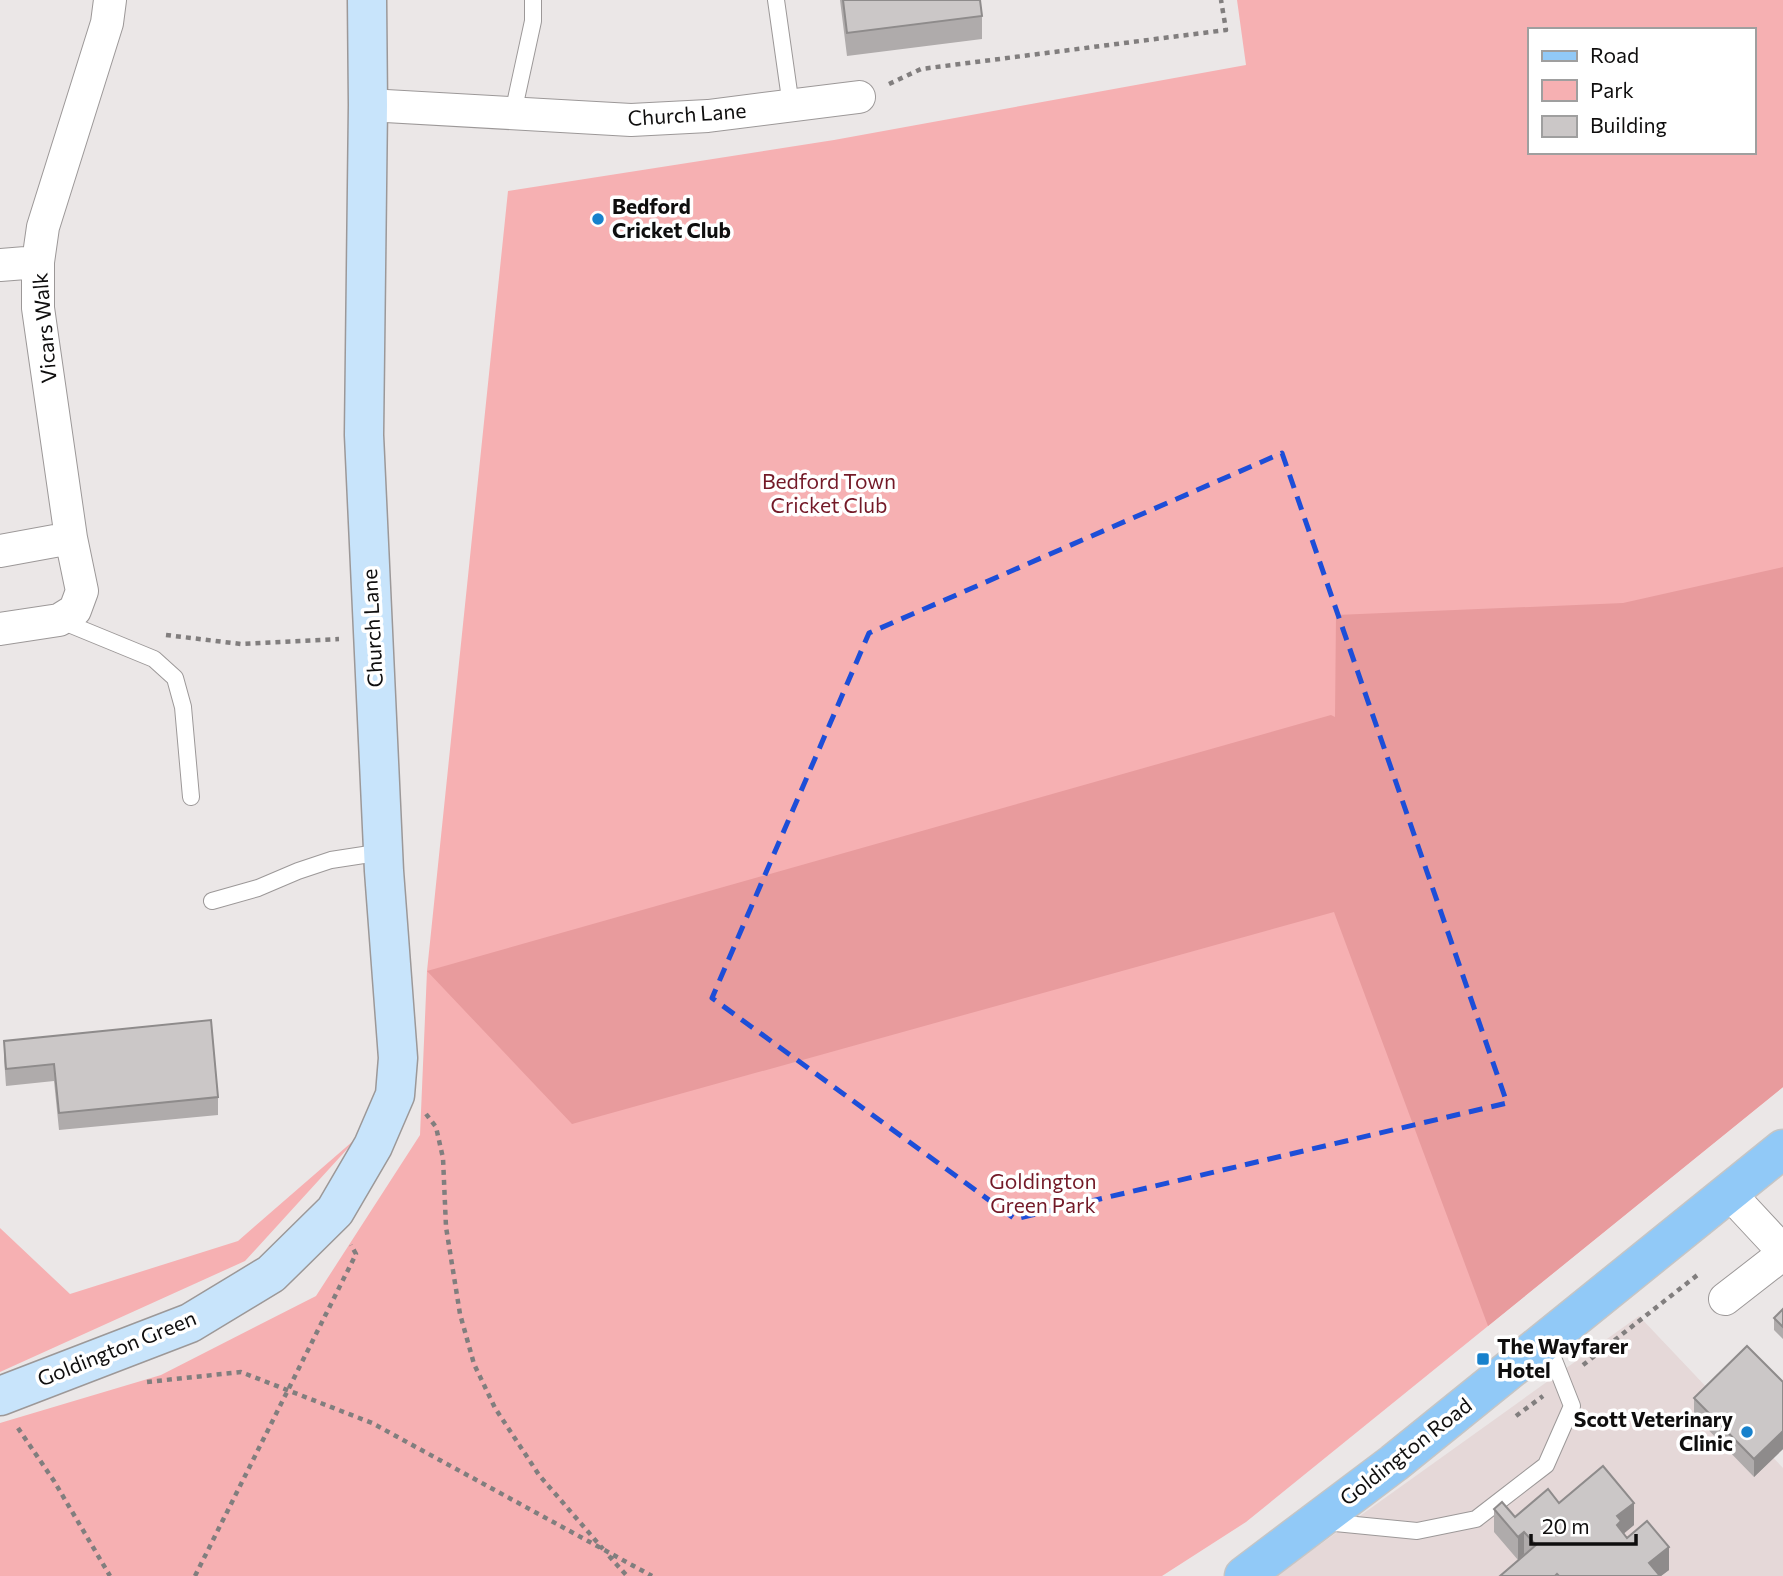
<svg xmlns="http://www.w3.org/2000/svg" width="1783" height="1576" viewBox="0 0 1783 1576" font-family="Commissioner,sans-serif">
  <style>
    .built { fill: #e5d8d8 }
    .green { fill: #f6b0b2; fill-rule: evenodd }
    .forest { fill: #e89b9d }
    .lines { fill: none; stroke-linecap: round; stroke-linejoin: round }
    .lane-casing { stroke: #9c9898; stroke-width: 18 }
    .street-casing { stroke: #9c9898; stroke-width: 34 }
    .secondary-casing { stroke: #9c9898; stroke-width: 41 }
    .primary-casing { stroke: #c5c5c5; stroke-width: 41 }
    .path { stroke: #817e7e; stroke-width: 4.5; stroke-dasharray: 5 5; stroke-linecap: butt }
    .lane { stroke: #fff; stroke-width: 16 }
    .street { stroke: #fff; stroke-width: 32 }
    .secondary { stroke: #c8e4fb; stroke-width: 38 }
    .primary { stroke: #91c9f7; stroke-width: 38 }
    .wall { fill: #afabab }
    .shaded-wall { fill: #8e8b8b }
    .building { fill: #cbc7c7; stroke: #8e8b8b; stroke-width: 2 }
    .marked { fill: none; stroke: #1d4ed8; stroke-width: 5; stroke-dasharray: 14 9; stroke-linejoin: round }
    .poi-dot { fill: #1781cc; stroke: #fff; stroke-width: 2.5 }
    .labels { text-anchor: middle; stroke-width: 7; stroke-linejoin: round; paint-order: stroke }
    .street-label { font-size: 21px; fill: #0f0e0e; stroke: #fff }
    .poi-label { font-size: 21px; font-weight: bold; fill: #0f0e0e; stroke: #fff; text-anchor: start }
    .park-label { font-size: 21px; fill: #731927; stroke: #fff }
  </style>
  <rect width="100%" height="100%" fill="#ebe7e7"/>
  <path class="built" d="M1639,1316l144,152v108h-507z"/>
  <path class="green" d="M1237,0h546v1087l-537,435 -84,54h-1162v-153l161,-48 155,-79 104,-161 7,-164 81,-780 326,-51 412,-75zM1529,30h224v122h-224z
    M360,1135l-115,126 -245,111v-144l70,66 168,-53z"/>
  <path class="forest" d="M1783,567v520l-295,239 -154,-414 -762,212 -145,-153 904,-256 4,2 1,-102 287,-12z"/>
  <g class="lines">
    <g class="lane-casing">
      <path id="lane" d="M776,0l15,106
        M513,113l20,-92v-21
        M59,620l95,39 21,19 8,29 8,90
        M212,901l46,-13 40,-17 33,-11 52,-8
        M1325,1522l92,9 59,-12 70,-54 26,-59 -26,-66"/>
    </g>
    <g class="street-casing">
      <path id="street" d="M368,105l263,15 77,-4 151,-19
        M0,265l38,-3
        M0,551l71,-13
        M0,629l59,-9 16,-10 7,-19 -11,-53 -33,-230v-46l5,-35 64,-204 3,-23
        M1729,1193l54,58
        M1725,1299l58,-45"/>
    </g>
    <g class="secondary-casing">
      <path id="secondary" d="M0,1396l190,-73 81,-49 64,-63 38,-65 22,-51 3,-37 -14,-187 -20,-436 4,-330 -1,-105"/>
    </g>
    <g class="primary-casing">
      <path id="primary" d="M1244,1576l150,-113 389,-314"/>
    </g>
    <path class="path" d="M889,84l32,-15 305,-39 -5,-30
      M166,635l75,9 98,-5
      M426,1114l10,13 7,31 3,69 14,87 14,50 21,44 44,67 64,74
      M1583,1365l117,-92
      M147,1382l94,-10 131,51 280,153
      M1516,1416l27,-20
      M18,1428l36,53 56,95
      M609,1556l18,20
      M195,1576l161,-322 -5,-9"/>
    <use href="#lane" class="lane"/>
    <use href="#street" class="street"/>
    <use href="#secondary" class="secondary"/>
    <use href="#primary" class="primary"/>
  </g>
  <path class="wall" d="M840,0h140l2,16v23l-135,17z
    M4,1041l214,56v18l-159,15 -5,-49 -48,5 -2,-28z
    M1783,1309v30l-9,-9v-12z
    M1783,1382v67l-29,28 -60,-62v-17z
    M1559,1503l75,22 -10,8 3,5 42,32 -8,6h-161l25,-21 -7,5 -24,-28v-23l21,8z"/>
  <path class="shaded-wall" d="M1783,1431v18l-29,28v-18z
    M1634,1503v22l-13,11 -4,12v-32z
    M1524,1532v22l-6,6v-23z
    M1669,1547v23l-8,6h-12v-13z"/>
  <path class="building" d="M843,0h137l2,16 -135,17z
    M211,1020l7,77 -159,16 -5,-49 -48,5 -2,-28z
    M1783,1309v18l-9,-9z
    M1747,1346l36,36v49l-29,28 -60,-61z
    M1603,1466l31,37 -17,13 4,5 -4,4 10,13 20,-17 22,26 -20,16 11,13h-101l-2,-2 -2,2h-55l36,-31 -12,-13 -6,5 -24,-28 8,-7 13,15 33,-28 11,14z"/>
  <path class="marked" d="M1282,453l225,650 -492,116 -303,-221 157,-365z"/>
  <g class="poi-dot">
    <circle cx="598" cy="219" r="7"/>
    <rect x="1476" y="1352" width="14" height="14" rx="3.5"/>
    <circle cx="1747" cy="1432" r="7"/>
  </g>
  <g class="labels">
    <g class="street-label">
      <text transform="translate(687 115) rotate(-4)" y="7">Church Lane</text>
      <text transform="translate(45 328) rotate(-95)" y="7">Vicars Walk</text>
      <text transform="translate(373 628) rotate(-93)" y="7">Church Lane</text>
      <text transform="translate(117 1349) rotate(-22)" y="7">Goldington Green</text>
      <text transform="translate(1406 1452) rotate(-38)" y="7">Goldington Road</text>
    </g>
    <g class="poi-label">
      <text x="612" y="214">Bedford<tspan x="612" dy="24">Cricket Club</tspan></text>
      <text x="1497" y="1354">The Wayfarer<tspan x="1497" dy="24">Hotel</tspan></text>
      <text x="1733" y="1427" text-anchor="end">Scott Veterinary<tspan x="1733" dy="24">Clinic</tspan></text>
    </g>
    <g class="park-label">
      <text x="829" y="489">Bedford Town<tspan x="829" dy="24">Cricket Club</tspan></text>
      <text x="1043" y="1189">Goldington<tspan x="1043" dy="24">Green Park</tspan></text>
    </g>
  </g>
  <rect x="1528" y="28" width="228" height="126" fill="#ffffff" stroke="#9f9f9f" stroke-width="2"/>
  <rect x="1542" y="51" width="35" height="10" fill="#91c9f7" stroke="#9f9f9f" stroke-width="2"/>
  <text x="1590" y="63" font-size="21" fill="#0f0e0e">Road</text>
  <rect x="1542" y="80" width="35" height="21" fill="#f6b0b2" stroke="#9f9f9f" stroke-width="2"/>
  <text x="1590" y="98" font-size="21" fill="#0f0e0e">Park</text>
  <rect x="1542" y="116" width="35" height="21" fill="#cbc7c7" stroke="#9f9f9f" stroke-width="2"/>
  <text x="1590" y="133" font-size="21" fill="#0f0e0e">Building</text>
  <path d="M1531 1534v10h105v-10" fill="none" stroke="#0f0e0e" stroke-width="3.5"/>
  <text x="1542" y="1534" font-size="21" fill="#0f0e0e" stroke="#ffffff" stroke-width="5" paint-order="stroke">20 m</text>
</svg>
